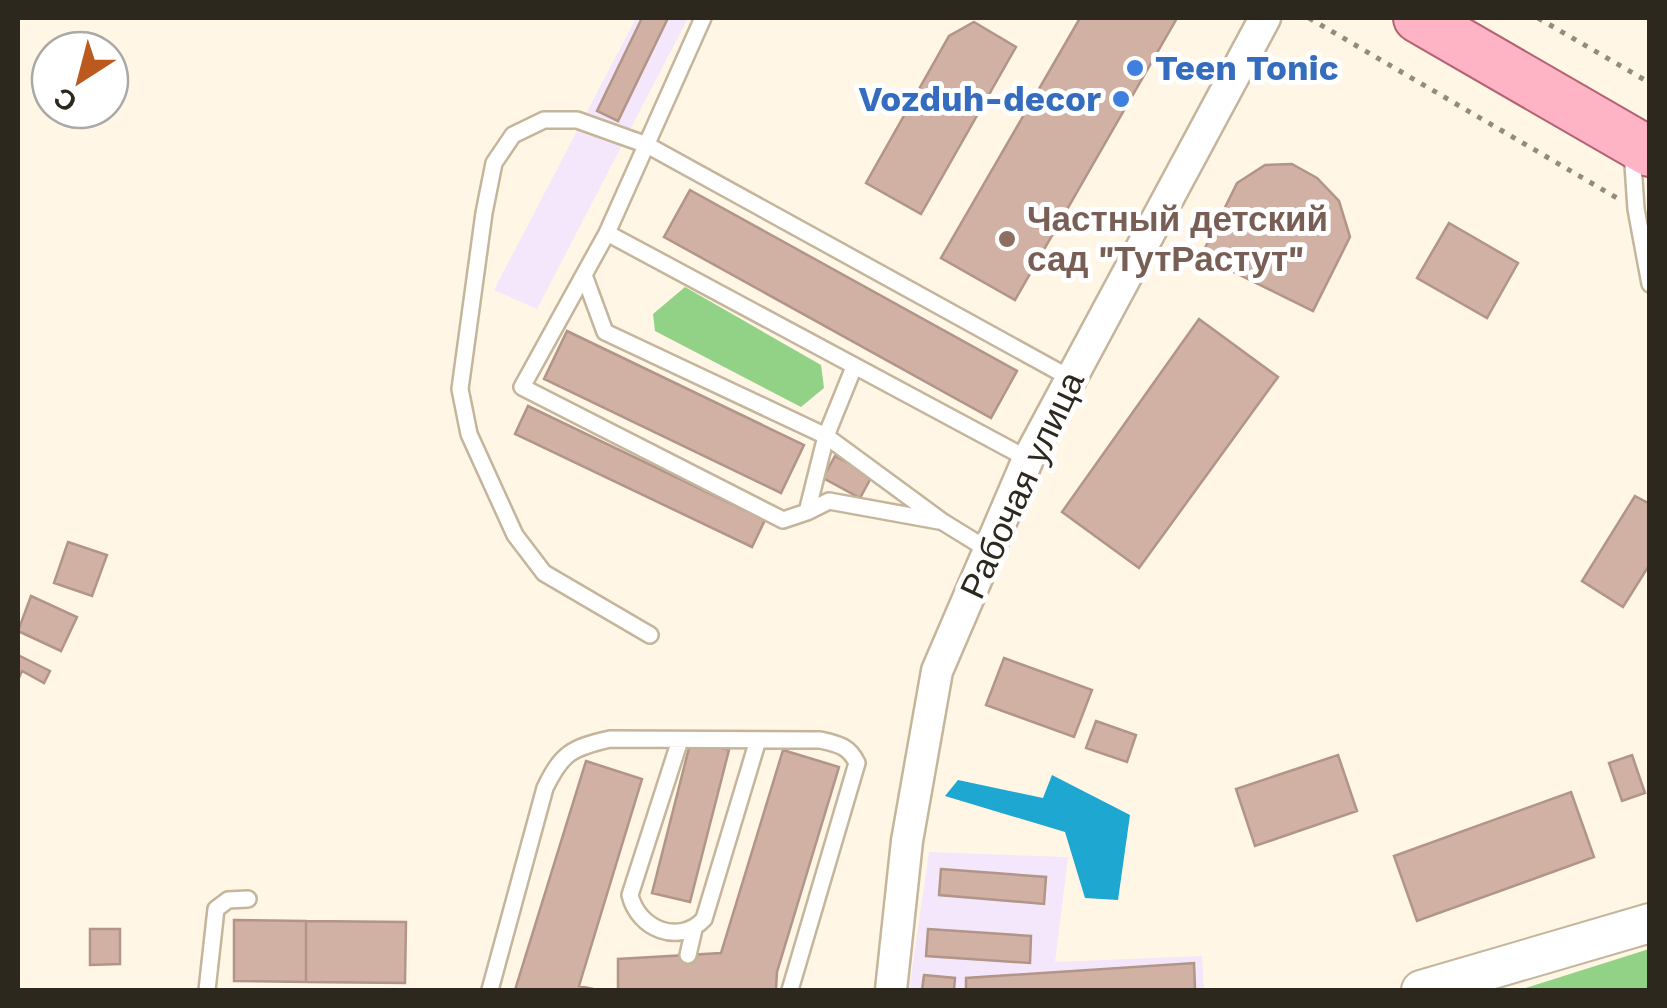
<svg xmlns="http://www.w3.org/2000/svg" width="1667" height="1008" viewBox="0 0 1667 1008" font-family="'Work Sans',sans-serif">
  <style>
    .industrial { fill: #f5e7fb }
    .forest { fill: #92d286 }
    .water { fill: #1da7d1 }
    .building { fill: #d0b1a3; stroke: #b29588; stroke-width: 2.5 }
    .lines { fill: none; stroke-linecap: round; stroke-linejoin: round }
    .service-casing { stroke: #c4b59b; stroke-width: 20 }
    .minor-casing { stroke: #c4b59b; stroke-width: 35 }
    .tertiary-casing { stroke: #c4b59b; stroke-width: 42 }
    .primary-casing { stroke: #b46272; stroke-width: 52 }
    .path { stroke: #938c7e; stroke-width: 5; stroke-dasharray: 5 8; stroke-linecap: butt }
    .service { stroke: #fff; stroke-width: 15 }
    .minor { stroke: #fff; stroke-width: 30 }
    .tertiary { stroke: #fff; stroke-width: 38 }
    .primary { stroke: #feb4c5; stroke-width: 48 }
    .shop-dot { fill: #3f7fe0; stroke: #fff; stroke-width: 4 }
    .education-dot { fill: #8d6e63; stroke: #fff; stroke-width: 4 }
    .labels { text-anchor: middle; stroke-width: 10; stroke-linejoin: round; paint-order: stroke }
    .shop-label { font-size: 35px; font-weight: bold; fill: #366cbe; stroke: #fff; text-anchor: start }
    .education-label { font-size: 35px; font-weight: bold; fill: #785e54; stroke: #fff; text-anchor: start }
    .street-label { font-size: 35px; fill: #2d281d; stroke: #fff }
  </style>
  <rect width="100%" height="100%" fill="#fff6e5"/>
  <path class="industrial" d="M636,18h52l-151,291 -43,-19z
    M929,852l139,5 -13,105 147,-6 2,34h-295z"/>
  <path class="forest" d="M685,287l136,78 3,23 -23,19 -146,-76 -2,-17z
    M1649,949v41h-130z"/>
  <path class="water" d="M1052,775l78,40 -12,85 -33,-2 -20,-66 -120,-36 13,-16 85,18z"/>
  <path class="building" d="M642,18h26l-50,103 -21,-10z
    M1080,18h97l-162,282 -74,-42z
    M974,22l42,25 -95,167 -55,-31 83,-147z
    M1292,164l25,14 22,23 11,36 -37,74 -112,-55 36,-73 28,-18z
    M690,190l327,181 -26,47 -327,-181z
    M1449,223l69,40 -31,55 -70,-40z
    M1199,319l79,58 -139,191 -77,-56z
    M567,331l237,114 -23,48 -237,-114z
    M528,406l237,114 -13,27 -237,-113z
    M835,456l37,20 -12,22 -37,-20z
    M1635,496l15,8v60l-27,43 -41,-26z
    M68,542l39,13 -15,41 -38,-13z
    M31,596l46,21 -16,34 -43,-20z
    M18,655l32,16 -6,12 -22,-12 -4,9z
    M1004,658l88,32 -18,47 -88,-32z
    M1096,721l40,14 -9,27 -41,-14z
    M691,740l38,10 -39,152 -38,-9z
    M783,750l56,17 -62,205 -1,18h-158v-31l103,-6z
    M1338,755l19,56 -102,35 -19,-57z
    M1632,755l13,38 -23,8 -13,-38z
    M586,761l56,18 -63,207 19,4h-83z
    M1571,792l23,65 -177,64 -23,-65z
    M941,869l105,8 -2,27 -105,-9z
    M234,920l72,1v61l-72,-1z
    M306,921l100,1 -1,61 -99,-1z
    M90,929h30v35l-30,1z
    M928,929l103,7 -1,27 -104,-7z
    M1194,963l1,26 -229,1v-12z
    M924,975l31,3 -1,12h-32z"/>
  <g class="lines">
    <g class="service-casing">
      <path id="service" d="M703,18l-96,215 421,226
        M1632,150l4,59 14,75
        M607,233l-85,154 261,133 24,-8 19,-76 117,86 47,29
        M584,275l21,57 221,104 28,-69
        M807,512l22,-11 110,20
        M650,635l-106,-62 -29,-38 -46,-101 -9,-45 24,-176 10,-50 19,-28 31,-15h33l70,25 423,233
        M680,740l-50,155c8,34 49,51 74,24l54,-179
        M688,955l6,-26
        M207,990l9,-81 12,-9 20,-1
        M490,990l55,-202c17,-35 26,-40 65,-49l210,1c18,4 29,6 37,23l-67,227"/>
    </g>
    <g class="minor-casing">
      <path id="minor" d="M891,990l16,-149 30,-170 91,-212 237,-441"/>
    </g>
    <g class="tertiary-casing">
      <path id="tertiary" d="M1421,990l229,-67"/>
    </g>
    <g class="primary-casing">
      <path id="primary" d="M1418,18l232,134"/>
    </g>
    <path class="path" d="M1309,18l308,180
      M1538,18l112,65"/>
    <use href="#service" class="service"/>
    <use href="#minor" class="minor"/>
    <use href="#tertiary" class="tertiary"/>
    <use href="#primary" class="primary"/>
  </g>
  <g class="shop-dot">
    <circle cx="1135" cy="68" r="10"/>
    <circle cx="1121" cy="99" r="10"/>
  </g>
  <circle class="education-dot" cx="1007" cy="239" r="10"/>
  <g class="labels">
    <g class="shop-label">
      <text x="1155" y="80">Teen Tonic</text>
      <text x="1101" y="111" text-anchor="end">Vozduh-decor</text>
    </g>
    <g class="education-label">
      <text x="1027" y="231">Частный детский<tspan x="1027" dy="40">сад "ТутРастут"</tspan></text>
    </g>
    <g class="street-label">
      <text transform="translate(1022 485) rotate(-65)" y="12">Рабочая улица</text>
    </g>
  </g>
  <rect width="1667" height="1008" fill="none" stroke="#2d281d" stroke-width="40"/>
  <g transform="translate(80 80) rotate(216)"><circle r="48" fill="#ffffff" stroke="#aba9a5" stroke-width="2.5"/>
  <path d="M0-8L18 38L0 25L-18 38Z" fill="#bb591e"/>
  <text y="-15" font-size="28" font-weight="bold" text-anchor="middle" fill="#2d281d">С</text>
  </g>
</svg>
